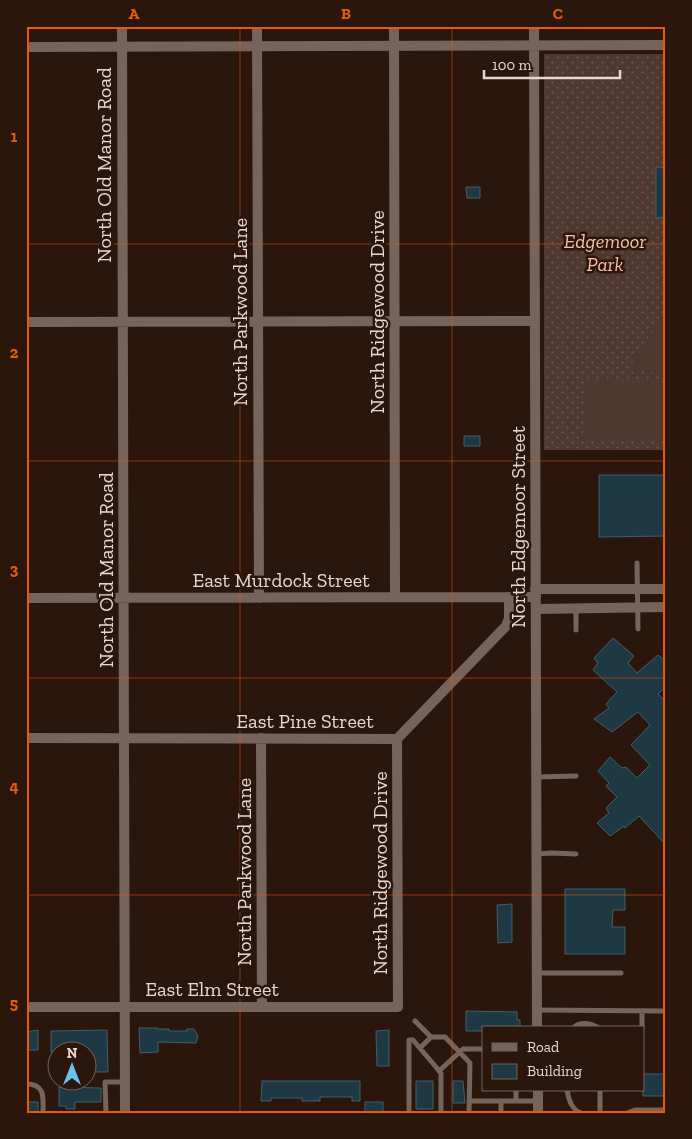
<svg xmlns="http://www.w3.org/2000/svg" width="692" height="1139" viewBox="0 0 692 1139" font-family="'Zilla Slab',serif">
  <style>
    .grass { fill: url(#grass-dots) }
    .pitch { fill: #4f382e }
    .building { fill: #1e3844; stroke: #435e6c }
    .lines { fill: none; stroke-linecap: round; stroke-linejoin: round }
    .service { stroke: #75645c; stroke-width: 5 }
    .minor { stroke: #75645c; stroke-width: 10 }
    .tertiary { stroke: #75645c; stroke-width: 10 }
    .grid { fill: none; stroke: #e8590c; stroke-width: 1; stroke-opacity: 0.55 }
    .labels { text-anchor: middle; stroke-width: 5; stroke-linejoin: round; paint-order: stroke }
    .street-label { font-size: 20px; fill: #e6d7d0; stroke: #2b160c }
    .park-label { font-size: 20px; font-style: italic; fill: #f6c1a8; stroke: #2b160c }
    .neatline { fill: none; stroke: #e8590c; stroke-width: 2 }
    .grid-label { font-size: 16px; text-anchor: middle; font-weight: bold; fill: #e8590c }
  </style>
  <defs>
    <pattern id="grass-dots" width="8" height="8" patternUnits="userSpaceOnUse" patternTransform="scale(1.25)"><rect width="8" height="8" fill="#4f382e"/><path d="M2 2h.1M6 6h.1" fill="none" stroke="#68544b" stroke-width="1.8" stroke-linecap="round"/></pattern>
  </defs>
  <rect width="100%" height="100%" fill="#2b160c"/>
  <path class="grass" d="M544,54h122v396h-122z"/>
  <path class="pitch" d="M666,313v62l-32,-6 -2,-5z
    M584,381l82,1v58l-83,-2z"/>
  <path class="building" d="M656,167l10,1v49l-10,1z
    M466,187h14v11h-13z
    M464,436h16v10h-16z
    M599,475h65l2,61 -67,1z
    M613,638l21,18 -6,7 9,10 21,-18 8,6v26l-8,7 8,8v143l-27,-29 -14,12 -1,-2 -14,10 -13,-13 12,-10 -3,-5 11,-11 -11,-11 3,-3 -11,-12 12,-14 12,11 4,-1 11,11 13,-13 -19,-20 19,-20 -12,-13 -26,20 -18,-13 15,-11 -3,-4 11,-12 -24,-22 5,-7 -4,-5z
    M565,889h60v21h-12l-1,17h13v27h-60z
    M512,904v38l-14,1 -1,-38z
    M466,1011l51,1v8h3v8h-37v3h-17z
    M139,1028h19v1h11v2h18v-2h7l4,7 -2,7 -38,-1v10l-18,1z
    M38,1030v20h-12v-18z
    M107,1030l1,42h-20v-20h-37v-21z
    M389,1030v36h-12l-1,-35z
    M643,1074h23v22h-23z
    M262,1081h98v20h-8v-4h-32v4h-18v-3h-31v3h-10z
    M416,1081h17v28h-17z
    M453,1081h10l2,22h-12z
    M59,1087l42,1v14h-26v7h-9v-3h-7z
    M26,1102h12v11h-12z
    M365,1102h18v11h-18z"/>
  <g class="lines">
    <path class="service" d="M637,563l1,66
      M576,608v22
      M537,777l39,-1
      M537,854l14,-1 25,1
      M537,973h84
      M537,1010l129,1
      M642,1011v17
      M415,1021l16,16h14l25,26 -1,50
      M573,1028c7,-7 18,-5 26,0
      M420,1048l11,-11
      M439,1071l24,-22h20
      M26,1084c20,0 17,14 17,29
      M516,1090v11
      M567,1090c2,10 4,19 14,23
      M600,1090v23
      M470,1101h68
      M106,1113l-1,-31h20
      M409,1113v-73h4l28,33v40
      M501,1113v-12
      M627,1113l8,-3h31"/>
    <path class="minor" d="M122,26l3,1087
      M257,26l2,572
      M394,26l1,571
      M26,322l509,-1
      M535,589h131
      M26,598l510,-1
      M536,609l130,-2
      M26,738l371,1 109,-113 3,-8v-21
      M261,738l1,268
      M26,1007h372l-1,-268"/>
    <path class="tertiary" d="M534,26l3,1002
      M26,47l640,-2
      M538,1090v23"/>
  </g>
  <path class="grid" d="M240,26v1087M452,26v1087M26,244h640M26,461h640M26,678h640M26,895h640"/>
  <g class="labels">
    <g class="street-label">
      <text transform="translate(104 165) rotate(-90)" y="7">North Old Manor Road</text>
      <text transform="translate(240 312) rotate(-90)" y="7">North Parkwood Lane</text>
      <text transform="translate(377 312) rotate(-90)" y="7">North Ridgewood Drive</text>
      <text transform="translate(518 527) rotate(-90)" y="7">North Edgemoor Street</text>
      <text transform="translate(106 570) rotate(-90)" y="7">North Old Manor Road</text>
      <text x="281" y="587">East Murdock Street</text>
      <text x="305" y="728">East Pine Street</text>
      <text transform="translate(244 872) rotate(-90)" y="7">North Parkwood Lane</text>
      <text transform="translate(380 873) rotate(-90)" y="7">North Ridgewood Drive</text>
      <text x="212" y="996">East Elm Street</text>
    </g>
    <g class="park-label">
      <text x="605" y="248">Edgemoor<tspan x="605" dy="23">Park</tspan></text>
    </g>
  </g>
  <rect width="692" height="1139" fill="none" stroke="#2b160c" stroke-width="55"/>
  <rect x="482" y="1026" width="162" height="65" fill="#2b160c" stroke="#76635a"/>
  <rect x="492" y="1043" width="25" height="8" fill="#75645c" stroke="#76635a"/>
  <text x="527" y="1052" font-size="15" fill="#e6d7d0">Road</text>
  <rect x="492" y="1064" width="25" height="15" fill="#1e3844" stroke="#76635a"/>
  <text x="527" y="1076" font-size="15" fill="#e6d7d0">Building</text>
  <g transform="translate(72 1066)"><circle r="24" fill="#2b160c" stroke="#76635a"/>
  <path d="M0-4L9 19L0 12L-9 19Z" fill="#66c4ef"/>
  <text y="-8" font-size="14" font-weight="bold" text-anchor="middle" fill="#e6d7d0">N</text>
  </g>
  <path d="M484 70v8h136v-8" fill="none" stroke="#e6d7d0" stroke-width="2.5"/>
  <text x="492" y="70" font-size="15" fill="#e6d7d0" stroke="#2b160c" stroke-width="4" paint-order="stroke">100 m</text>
  <rect x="28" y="28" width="636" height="1084" class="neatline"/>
  <g class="grid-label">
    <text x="134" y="19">A</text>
    <text x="346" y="19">B</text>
    <text x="558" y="19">C</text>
    <text x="14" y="142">1</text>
    <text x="14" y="358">2</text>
    <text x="14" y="575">3</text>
    <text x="14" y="792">4</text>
    <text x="14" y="1009">5</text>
  </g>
</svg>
